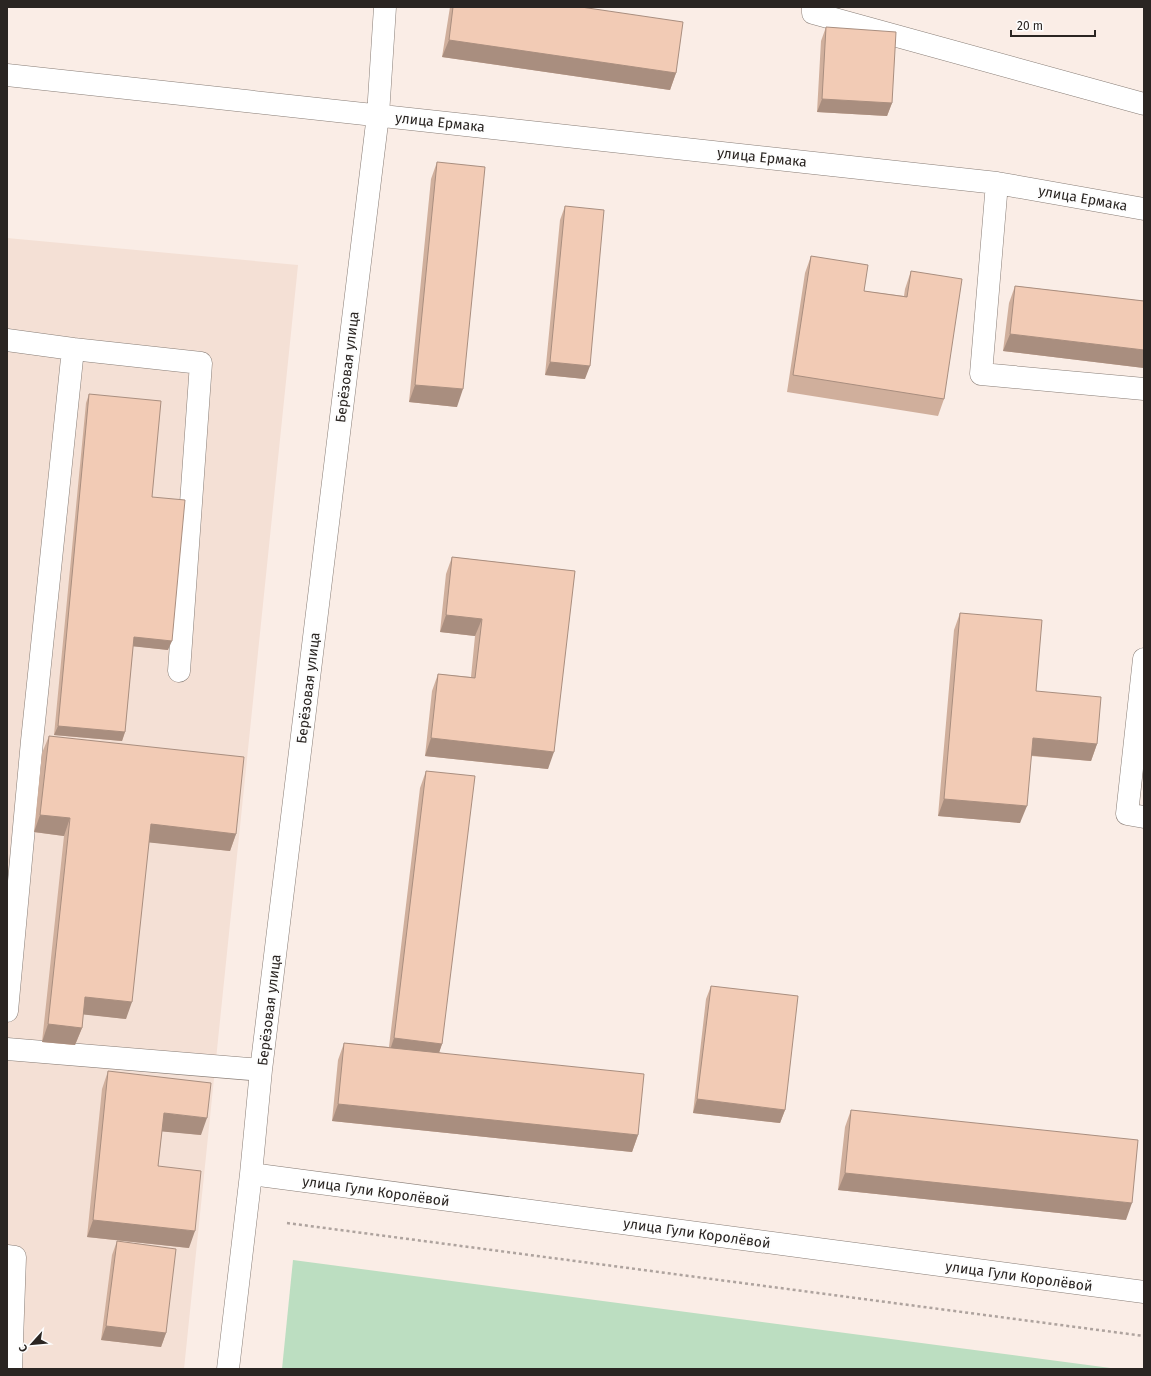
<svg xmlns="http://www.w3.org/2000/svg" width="1151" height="1376" viewBox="0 0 1151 1376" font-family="'Fira Sans',sans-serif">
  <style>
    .built { fill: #f4e0d5 }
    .garden { fill: #bcdec1 }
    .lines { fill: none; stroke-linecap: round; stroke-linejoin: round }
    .minor-casing { stroke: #887d76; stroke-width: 23 }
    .path { stroke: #aea39e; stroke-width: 2.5; stroke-dasharray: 3 3; stroke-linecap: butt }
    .minor { stroke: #fff; stroke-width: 22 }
    .wall { fill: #d0af9c }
    .shaded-wall { fill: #a98e7f }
    .building { fill: #f2cbb5; stroke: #a98e7f }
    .labels { text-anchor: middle; stroke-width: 4; stroke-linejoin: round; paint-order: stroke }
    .street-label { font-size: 14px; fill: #2a2522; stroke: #fdfdfd }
  </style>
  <rect width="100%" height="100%" fill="#faede6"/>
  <path class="built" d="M7,238l291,27 -114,1104h-177z"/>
  <path class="garden" d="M293,1260l825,109h-836z"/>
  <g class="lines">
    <g class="minor-casing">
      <path id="minor" d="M813,7v6l331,91
        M7,75l990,108 147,26
        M997,183l-16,191 163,15
        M7,340l66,9 -41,392 -25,270
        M73,349l128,14 -22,308
        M1144,659l-17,155 17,3
        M7,1049l254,21
        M251,1174l893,118
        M7,1256l8,1 -4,112
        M228,1369l23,-195 10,-104 117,-955 7,-108"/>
    </g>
    <path class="path" d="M287,1223l857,113"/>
    <use href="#minor" class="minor"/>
  </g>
  <path class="wall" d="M450,7h131l95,66 -6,17 -228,-33z
    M826,27l66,76 -5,13 -70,-4 4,-71z
    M437,162l20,245 -48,-5 22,-223z
    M565,206l20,173 -40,-4 15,-155z
    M811,256l53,35 40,5 1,-7 6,-18 33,128 -6,17 -151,-24 18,-119z
    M1015,286l129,15v67l-141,-17 6,-48z
    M89,394l63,103 16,153 -35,-4 -8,86 -3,9 -68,-6 32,-332z
    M452,557l123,14 -27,198 -123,-13 7,-65 6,-17 33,3 4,-41 -35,-4 6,-58z
    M960,613l76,78 61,53 -6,17 -60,-5 -11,67 -82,-7 16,-186z
    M49,736l187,98 -6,17 -81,-9 -23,177 -43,-5 -1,14 -7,17 -33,-3 22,-206 -30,-4 8,-79z
    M426,771l16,273 -3,8 199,83 -6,17 -300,-31 6,-61 6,-17 45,4 31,-259z
    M711,986l74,124 -5,13 -87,-10 13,-114z
    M108,1071l93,64 -39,-4 -4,35 31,82 -102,-11 15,-148z
    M851,1110l275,110 -288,-30 7,-63z
    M117,1241l49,92 -5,14 -60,-7 11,-85z"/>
  <path class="shaded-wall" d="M449,40l227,33 -6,17 -228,-33z
    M822,99l70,4 -5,13 -70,-4z
    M1010,334l134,16v18l-141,-17z
    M550,362l40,4 -5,13 -40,-4z
    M415,385l48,4 -6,18 -48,-5z
    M446,615l36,4 -7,17 -35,-4z
    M134,637l38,4 -4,9 -38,-4z
    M58,726l67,6 -3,9 -68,-6z
    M431,738l123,14 -6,17 -123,-13z
    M1033,738l64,6 -6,17 -65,-6z
    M944,799l83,7 -7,17 -82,-7z
    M40,815l30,3 -6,18 -30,-4z
    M151,824l85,10 -6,17 -85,-9z
    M85,997l47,5 -6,17 -47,-5z
    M48,1024l34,4 -7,17 -33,-3z
    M394,1038l48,6 -6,18 -48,-6z
    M697,1099l88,11 -5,13 -87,-10z
    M338,1104l300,31 -6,17 -300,-31z
    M164,1113l43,5 -6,17 -44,-4z
    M845,1173l287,30 -6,17 -288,-30z
    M93,1220l102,11 -6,17 -102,-11z
    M106,1326l60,7 -5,14 -60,-7z"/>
  <path class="building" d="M453,7h128l102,15 -7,51 -227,-33z
    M826,27l70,5 -4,71 -70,-4z
    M437,162l48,5 -22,222 -48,-4z
    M565,206l39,4 -14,156 -40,-4z
    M811,256l57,9 -4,26 43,6 4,-26 51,8 -18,120 -151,-24z
    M1015,286l129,15v49l-134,-16z
    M89,394l72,7 -9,96 33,3 -13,141 -38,-4 -9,95 -67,-6z
    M452,557l123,14 -21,181 -123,-14 7,-64 37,4 7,-59 -36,-4z
    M960,613l82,7 -6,71 65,6 -4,47 -64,-6 -6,68 -83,-7z
    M49,736l195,21 -8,77 -85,-10 -19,178 -47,-5 -3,31 -34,-4 22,-206 -30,-3z
    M426,771l49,5 -33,268 -48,-6z
    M711,986l87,10 -13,114 -88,-11z
    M344,1043l300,31 -6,61 -300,-31z
    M108,1071l103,12 -4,35 -43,-5 -6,53 43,5 -6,60 -102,-11z
    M851,1110l287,30 -6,63 -287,-30z
    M117,1241l59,8 -10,84 -60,-7z"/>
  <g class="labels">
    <g class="street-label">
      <text transform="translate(440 122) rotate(6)" y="5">улица Ермака</text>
      <text transform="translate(762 157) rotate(6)" y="5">улица Ермака</text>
      <text transform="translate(1083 198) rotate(10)" y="5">улица Ермака</text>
      <text transform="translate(347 367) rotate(-83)" y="5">Берёзовая улица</text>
      <text transform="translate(308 688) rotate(-83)" y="5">Берёзовая улица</text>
      <text transform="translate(269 1010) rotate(-83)" y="5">Берёзовая улица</text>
      <text transform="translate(376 1191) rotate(8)" y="5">улица Гули Королёвой</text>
      <text transform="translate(697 1233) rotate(8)" y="5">улица Гули Королёвой</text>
      <text transform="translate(1019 1276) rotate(8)" y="5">улица Гули Королёвой</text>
    </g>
  </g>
  <rect width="1151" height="1376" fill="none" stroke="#2a2522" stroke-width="16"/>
  <g transform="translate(32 1344) rotate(243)" stroke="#fdfdfd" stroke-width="3" paint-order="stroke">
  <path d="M0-3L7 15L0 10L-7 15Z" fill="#2a2522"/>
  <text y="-6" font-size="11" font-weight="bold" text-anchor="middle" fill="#2a2522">С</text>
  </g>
  <path d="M1011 30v6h84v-6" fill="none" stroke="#2a2522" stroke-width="2"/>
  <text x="1017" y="30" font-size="12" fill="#2a2522" stroke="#fdfdfd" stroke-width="3" paint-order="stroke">20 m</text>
</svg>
